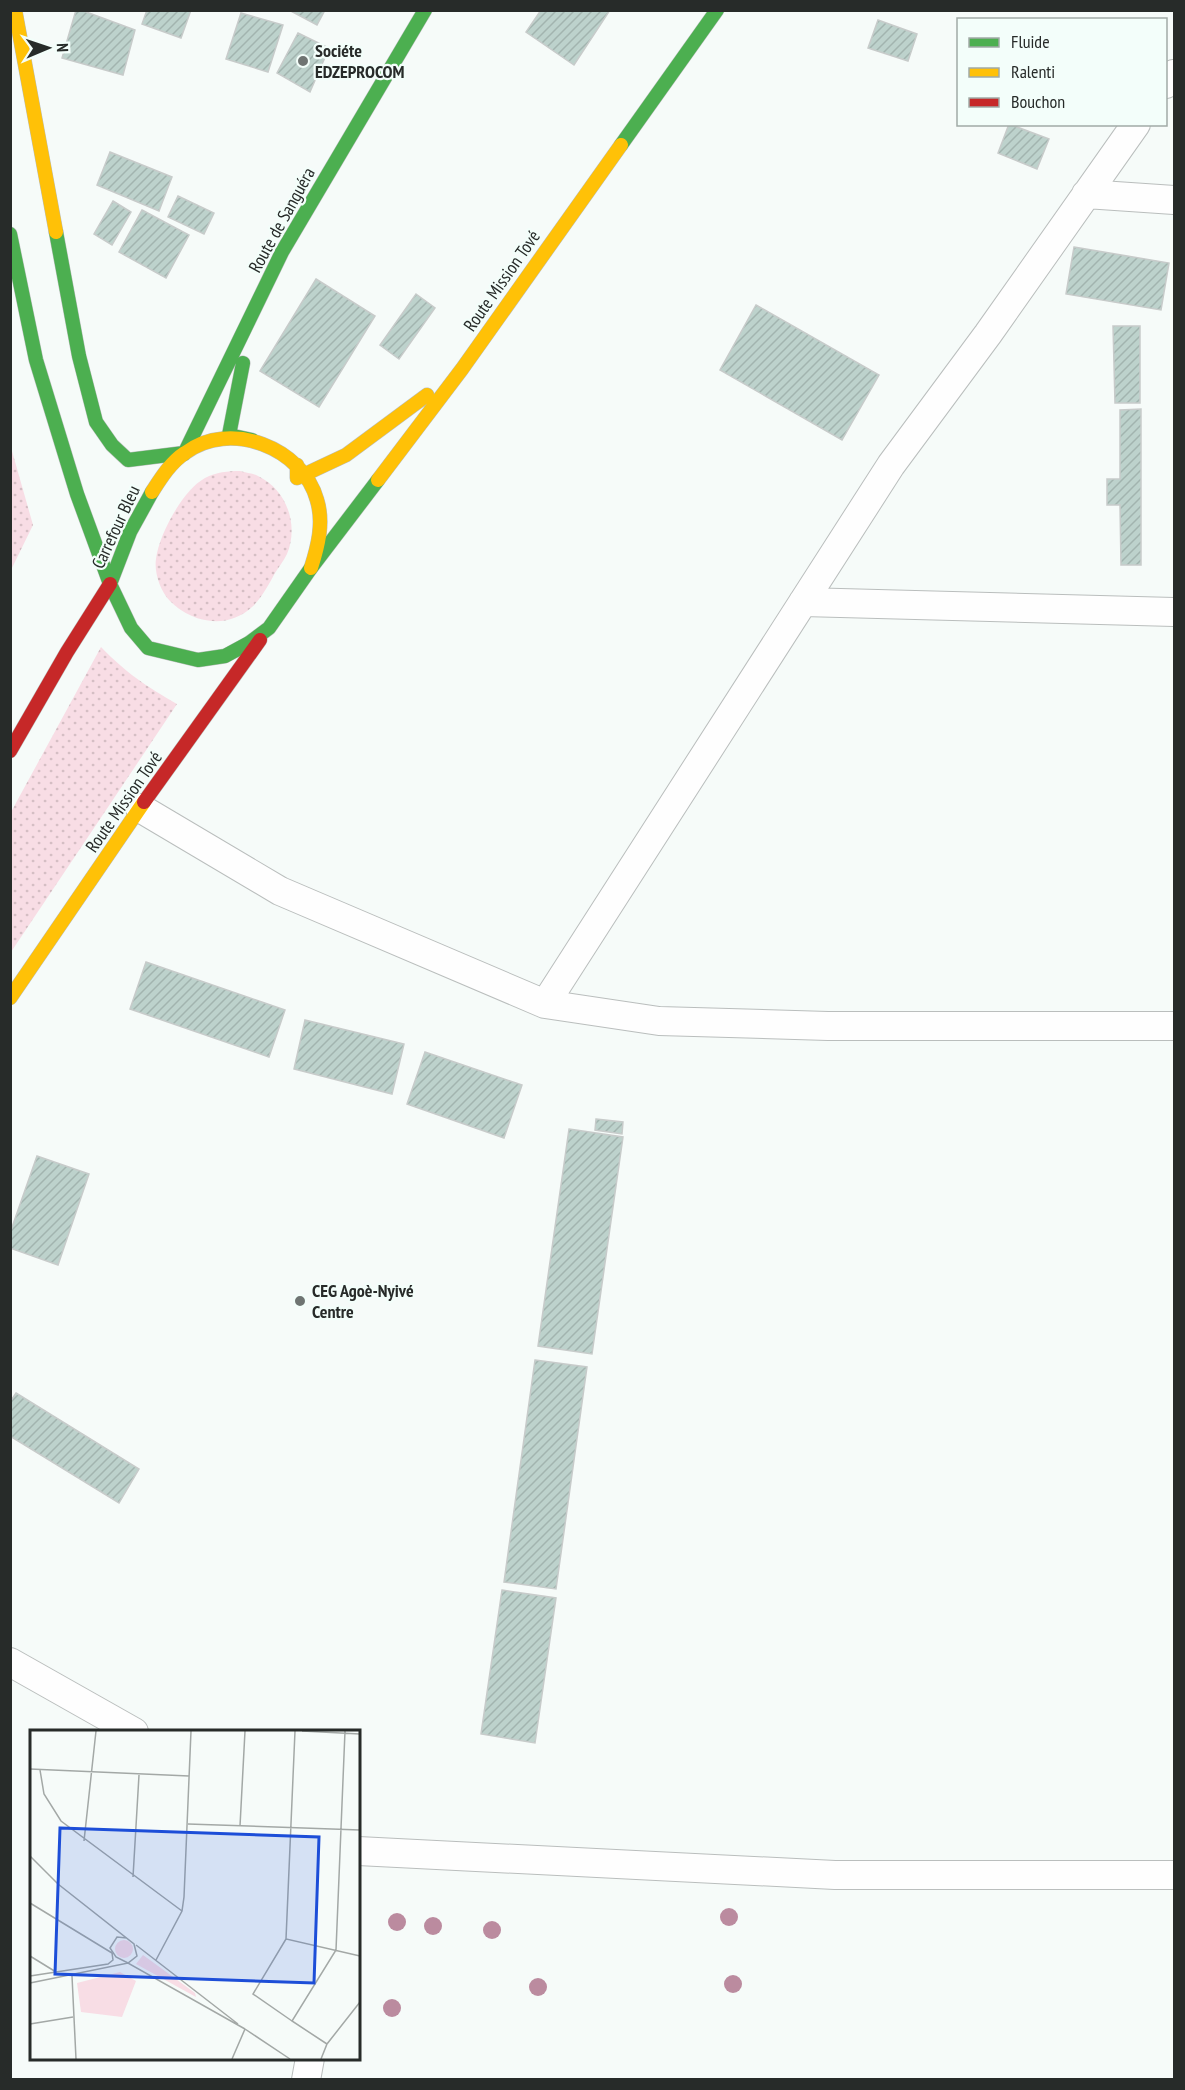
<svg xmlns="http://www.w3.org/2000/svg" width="1185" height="2090" viewBox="0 0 1185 2090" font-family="'PT Sans Narrow',sans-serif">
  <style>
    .grass { fill: url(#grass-dots) }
    .building { fill: url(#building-hatch); stroke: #c7cbca; stroke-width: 1.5 }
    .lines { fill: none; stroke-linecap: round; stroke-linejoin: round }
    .street-casing { stroke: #babebd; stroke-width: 30 }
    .fast-casing { stroke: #babebd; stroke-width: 15 }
    .slow-casing { stroke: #babebd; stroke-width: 15 }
    .jam-casing { stroke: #babebd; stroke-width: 15 }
    .street { stroke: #fefefe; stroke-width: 28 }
    .fast { stroke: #4caf50; stroke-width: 14 }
    .slow { stroke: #ffc107; stroke-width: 14 }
    .jam { stroke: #c62828; stroke-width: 14 }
    .tree { fill: #bb8b9f }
    .poi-dot { fill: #6f7472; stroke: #f3fefa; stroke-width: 2 }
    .labels { text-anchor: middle; stroke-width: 4.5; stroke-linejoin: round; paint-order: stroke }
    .poi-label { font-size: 18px; font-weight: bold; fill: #272b29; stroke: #f3fefa; text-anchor: start }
    .street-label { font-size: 18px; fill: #272b29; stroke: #f3fefa }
    .inset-road { fill: none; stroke: #a3a8a6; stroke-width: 1.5 }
    .view { fill: #1d4ed8; fill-opacity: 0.15; stroke: #1d4ed8; stroke-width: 3 }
    .inset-edge { fill: none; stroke: #272b29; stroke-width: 3 }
  </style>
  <defs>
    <pattern id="grass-dots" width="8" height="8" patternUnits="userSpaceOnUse" patternTransform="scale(1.5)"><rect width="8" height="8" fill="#f8dde5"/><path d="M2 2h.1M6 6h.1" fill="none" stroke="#d5bec4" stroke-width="1.8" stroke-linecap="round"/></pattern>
    <pattern id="building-hatch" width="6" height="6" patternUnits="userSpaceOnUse" patternTransform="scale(1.5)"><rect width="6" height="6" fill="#bdd2cc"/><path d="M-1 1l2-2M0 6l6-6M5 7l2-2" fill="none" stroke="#a2b4af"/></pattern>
  </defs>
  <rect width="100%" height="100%" fill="#f6fbf9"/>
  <path class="grass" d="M10,444l23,81 -22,45h-1z
    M240,471c6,2 13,2 18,5 29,14 41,49 29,78 -3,6 -8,13 -12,19 -6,11 -14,26 -23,34 -25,23 -60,16 -82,-6 -10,-10 -16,-29 -14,-42 3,-25 27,-69 49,-81 11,-6 23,-7 35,-7z
    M101,647c25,26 45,39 76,57l-166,248v-140z"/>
  <path class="building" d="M76,10h5l54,20 -12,45 -61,-17z
    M147,10h44l-10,28 -39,-14z
    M289,10h36l-8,15z
    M541,10h69l-36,55 -48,-33z
    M241,13l42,12 -15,47 -42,-13z
    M878,20l39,14 -9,27 -40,-13z
    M298,33l31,15 -19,44 -33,-19z
    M1009,124l40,15 -12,30 -39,-16z
    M110,152l62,25 -13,34 -62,-26z
    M178,196l36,17 -10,21 -36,-17z
    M113,201l18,11 -19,33 -18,-11z
    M142,210l47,25 -23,43 -47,-26z
    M1074,247l95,16 -8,47 -95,-16z
    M316,279l59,37 -56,91 -59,-36z
    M416,294l19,14 -36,51 -19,-14z
    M756,305l123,70 -37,65 -122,-70z
    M1113,326h27v77h-25z
    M1141,409v156h-20l-1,-60h-13v-26h13v-69z
    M146,962l139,48 -16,47 -139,-48z
    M305,1020l99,24 -12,50 -98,-25z
    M425,1052l97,33 -18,53 -97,-34z
    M596,1119l27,3 -1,12 -27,-4z
    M569,1129l54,8 -31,217 -54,-8z
    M37,1156l52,18 -31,91 -48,-17v-15z
    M535,1360l52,7 -31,222 -52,-7z
    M16,1393l123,76 -20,34 -109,-67v-34z
    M502,1590l54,8 -21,145 -54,-9z"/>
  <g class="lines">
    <g class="street-casing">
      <path id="street" d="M1166,84l8,-10
        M1086,194l88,6
        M803,602l371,10
        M140,808l140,83 265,113 114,17 169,5h346
        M545,1004l346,-539 97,-131 148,-210
        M10,1662l124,70
        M358,1851l477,24h339
        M306,2080l4,-22"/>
    </g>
    <g class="fast-casing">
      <path id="fast" d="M621,145l96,-135
        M56,232l23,124 17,66 16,23 16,15 56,-7
        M10,234l26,126 41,134 33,90
        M243,363l-14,72 23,5
        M184,454l98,-202 143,-242
        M152,492l-22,40 -20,52 21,44 17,20 50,12 27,-4 24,-13 20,-15 42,-60 67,-88"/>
    </g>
    <g class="slow-casing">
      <path id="slow" d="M15,10l41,222
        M297,465v13l49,-23 81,-60
        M378,480l84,-111 159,-224
        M152,492c9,-14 19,-30 33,-39 45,-34 118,-5 132,47 7,23 1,46 -6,68
        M10,998l134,-196"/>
    </g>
    <g class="jam-casing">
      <path id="jam" d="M10,751l57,-99 43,-68
        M144,802l116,-162"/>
    </g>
    <use href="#street" class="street"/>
    <use href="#fast" class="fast"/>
    <use href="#slow" class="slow"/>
    <use href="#jam" class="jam"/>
  </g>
  <g class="tree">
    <circle cx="729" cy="1917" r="9"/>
    <circle cx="397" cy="1922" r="9"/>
    <circle cx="433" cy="1926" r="9"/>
    <circle cx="492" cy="1930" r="9"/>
    <circle cx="733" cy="1984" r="9"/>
    <circle cx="538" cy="1987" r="9"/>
    <circle cx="392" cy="2008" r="9"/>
  </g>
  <g class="poi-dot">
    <circle cx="303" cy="61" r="6"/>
    <circle cx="300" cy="1301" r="6"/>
  </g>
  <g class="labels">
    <g class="poi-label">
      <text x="315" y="57">Sociéte<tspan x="315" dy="21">EDZEPROCOM</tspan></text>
      <text x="312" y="1297">CEG Agoè-Nyivé<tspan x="312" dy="21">Centre</tspan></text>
    </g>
    <g class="street-label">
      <text transform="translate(282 220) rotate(-61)" y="6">Route de Sanguéra</text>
      <text transform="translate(502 281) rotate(-55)" y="6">Route Mission Tové</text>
      <text transform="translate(116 527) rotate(-65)" y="6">Carrefour Bleu</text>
      <text transform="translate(124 802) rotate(-55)" y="6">Route Mission Tové</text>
    </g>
  </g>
  <g transform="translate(30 1730)">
    <rect width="330" height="330" fill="#f6fbf9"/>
    <path d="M85 219a9 9 0 1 1 18 0a9 9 0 1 1-18 0ZM113,225l52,38 1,4 -60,-33zM90,242l16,9 -14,36 -41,-5 -4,-29z" fill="#f8dde5"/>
    <path class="inset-road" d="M265,1l-9,208 74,17M272,1l58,3M0,39l159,7M10,40l4,24 17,27 121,90M158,94l172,6M210,96l5,-95M54,111l12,-110M0,126l28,28 76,60 3,12 -9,7 -12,-6 -6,-9 7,-11 10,1M103,147l6,-102M0,173l82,50M256,209l-33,55 39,27M106,215l102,79M0,226l26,16M126,230l26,-49 2,-14 7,-166M0,246l78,-12 5,-4 -1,-7M42,246l4,83M0,253l98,-20 117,66M0,294l43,-7M215,299l45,30M297,314l-35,-23 44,-71 9,-219M202,329l13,-30M291,329l6,-15 33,-42"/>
    <path class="view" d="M30,98l259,9 -5,146 -259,-9z"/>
    <rect width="330" height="330" class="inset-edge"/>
  </g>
  <rect width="1185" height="2090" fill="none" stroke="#272b29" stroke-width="24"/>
  <rect x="957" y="18" width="210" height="108" fill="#f3fefa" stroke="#a1aaa6" stroke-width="1.5"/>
  <rect x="969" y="38" width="30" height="9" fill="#4caf50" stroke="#a1aaa6" stroke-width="1.5"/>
  <text x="1011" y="48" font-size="18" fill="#272b29">Fluide</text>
  <rect x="969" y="68" width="30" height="9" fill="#ffc107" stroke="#a1aaa6" stroke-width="1.5"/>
  <text x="1011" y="78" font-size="18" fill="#272b29">Ralenti</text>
  <rect x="969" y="98" width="30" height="9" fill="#c62828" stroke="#a1aaa6" stroke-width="1.5"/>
  <text x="1011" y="108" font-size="18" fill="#272b29">Bouchon</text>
  <g transform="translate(48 48) rotate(88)" stroke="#f3fefa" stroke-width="4.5" paint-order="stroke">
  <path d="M0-4.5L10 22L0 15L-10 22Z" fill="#272b29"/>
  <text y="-9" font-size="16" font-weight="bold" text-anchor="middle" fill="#272b29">N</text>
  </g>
</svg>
